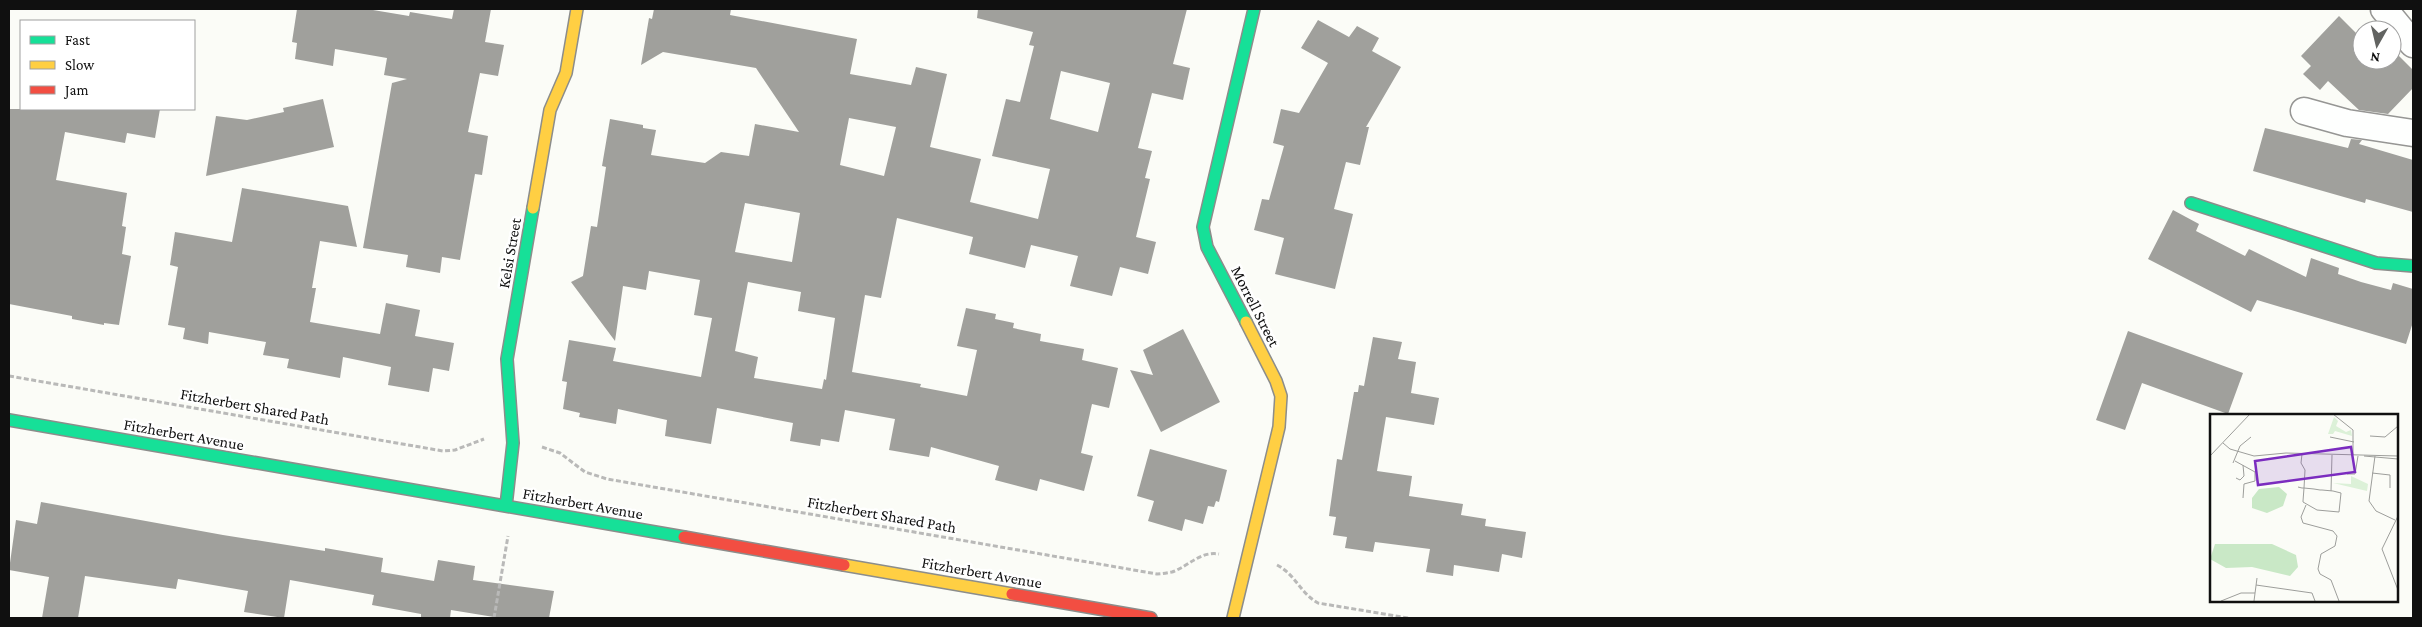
<svg xmlns="http://www.w3.org/2000/svg" width="2422" height="627" viewBox="0 0 2422 627" font-family="'Crimson Pro',serif">
  <style>
    .building { fill: #a0a09c; fill-rule: evenodd }
    .lines { fill: none; stroke-linecap: round; stroke-linejoin: round }
    .street-casing { stroke: #969694; stroke-width: 29 }
    .fast-casing { stroke: #8c8d8b; stroke-width: 14 }
    .slow-casing { stroke: #8c8d8b; stroke-width: 14 }
    .jam-casing { stroke: #8c8d8b; stroke-width: 14 }
    .path { stroke: #b9b9b8; stroke-width: 3; stroke-dasharray: 5 2.5; stroke-linecap: butt }
    .street { stroke: #fefffe; stroke-width: 26 }
    .fast { stroke: #16e098; stroke-width: 11 }
    .slow { stroke: #ffcf43; stroke-width: 11 }
    .jam { stroke: #f24e42; stroke-width: 11 }
    .labels { text-anchor: middle; stroke-width: 5; stroke-linejoin: round; paint-order: stroke }
    .street-label { font-size: 16px; fill: #101010; stroke: #fff }
    .inset-road { fill: none; stroke: #9d9e9b; stroke-width: 1 }
    .view { fill: #7b2cbf; fill-opacity: 0.15; stroke: #7b2cbf; stroke-width: 2.5 }
    .inset-edge { fill: none; stroke: #101010; stroke-width: 2.5 }
  </style>
  <rect width="100%" height="100%" fill="#fbfcf7"/>
  <path class="building" d="M297,9h70l42,7 1,-4 42,7 2,-10h37l-6,33 19,3 -6,31 -18,-3 -12,59 20,4 -6,39 -7,-1 -15,86 -18,-3 -2,16 -34,-6 2,-12 -45,-7 29,-165 15,-4 -23,-4 3,-17 -52,-9 -2,17 -38,-7 2,-16 -5,-1z
    M654,9h77l-1,6 127,24 -7,35 61,11 5,-18 31,7 -17,73 51,12 -11,43 68,17 12,-50 -58,-13 14,-57 14,3 14,-56 -5,-1 4,-13 -56,-14 1,-9h209l-14,55 17,4 -7,32 -31,-7 -14,55 14,3 -7,27 5,1 -14,58 20,5 -8,32 -28,-7 -8,29 -42,-10 8,-30 -47,-11 -6,23 -56,-14 4,-17 -76,-19 -16,80 -16,-3 -13,77 69,12 -1,3 47,9 10,-46 -20,-4 9,-38 30,6 -1,5 19,4 -1,5 28,6 -1,7 44,8 -2,11 36,8 -9,40 -17,-4 -11,49 12,3 -9,35 -44,-12 -3,12 -42,-11 4,-14 -68,-19 -2,10 -40,-7 6,-31 -50,-9 -6,32 -18,-3 -1,7 -30,-5 3,-18 -76,-15 -6,36 -46,-8 2,-16 -49,-11 -2,15 -37,-7 1,-4 -17,-4 4,-27 -5,-1 7,-41 47,8 -3,13 88,16 11,-59 -18,-3 6,-35 -51,-9 -3,19 -23,-4 -8,55 -44,-59 12,-6 8,-50 6,1 9,-60 -4,-1 8,-47 33,6v3l13,2 -5,25 54,8 16,-11 28,4 6,-32 44,8 -43,-64 -93,-16 -22,13 8,-47 3,1zM1061,71l49,12 -12,49 -48,-13zM849,118l47,9 -12,49 -44,-11zM745,203l55,10 -8,49 -57,-10zM748,282l53,10 -3,19 37,7 -9,62 -2,-1 -2,10 -68,-11 4,-21 -23,-6z
    M2339,16l23,23v21h30l2,-9 19,19v18l-25,26 -29,-4 -31,-29 -8,9 -17,-16 8,-8 -10,-10z
    M1318,20l31,17 8,-11 22,12 -7,13 29,16 -35,60h3l-9,38 -14,-3 -12,47 19,5 -18,75 -60,-15 9,-36 -30,-8 8,-31 7,1 15,-54 -11,-3 8,-34 18,4 29,-50 -27,-15z
    M323,99l11,48 -128,29 10,-60 31,4 37,-8 -1,-4z
    M9,109h151l-5,29 -28,-5 -2,10 -60,-11 -9,48 71,13 -5,33 4,1 -4,27 9,2 -12,69 -15,-2v2l-32,-6v-3l-63,-12z
    M2265,128l83,20 3,-9 11,1 -3,4 54,16v52l-47,-13 -1,4 -112,-32z
    M242,188l106,18 9,41 -37,-6 -8,47h4l-6,34 70,12 6,-31 34,7 -5,26 39,7 -5,28 -16,-3 -4,24 -41,-7 3,-18 -48,-10 -3,21 -53,-10 2,-9 -26,-4 3,-13 -57,-10 -1,12 -25,-5 2,-11 -17,-3 10,-58 -8,-2 5,-33 57,10z
    M2173,210l26,14 -3,7 49,25 4,-7 57,28 5,-19 28,10 -1,6 23,8 30,8 2,-7 20,6v33l-7,22 -149,-44 -6,12 -103,-53z
    M1183,329l37,73 -59,30 -31,-62 23,5 -10,-25z
    M2128,331l115,42 -15,41 -86,-31 -17,47 -29,-10z
    M1373,337l29,5 -4,17 18,3 -5,31 28,5 -5,27 -48,-8 -9,54 35,5 -3,20 54,8 -2,11 25,4 -1,7 41,6 -4,26 -20,-4 -3,18 -45,-7 -1,11 -27,-4 4,-23 -55,-7 -2,10 -28,-4 2,-11 -14,-2 3,-18 -7,-1 8,-57 5,1 12,-68h4l1,-7 5,1z
    M1150,449l77,21 -8,32 -3,-1 -2,6 -6,-1 -5,18 -18,-5 -3,12 -34,-10 6,-20 -17,-5z
    M41,502l182,33 102,16v-3l58,10 -2,14 53,9 4,-21 37,6 -2,14 81,11 -5,27h-49l-49,-8 -1,8h-29v-4l-49,-9 2,-10 -84,-15 -6,38 -40,-6 4,-21 -70,-12 -2,10 -91,-13 -7,42h-36l7,-41 -40,-7 7,-50 21,4z"/>
  <g class="lines">
    <g class="street-casing">
      <path id="street" d="M2384,9l29,35
        M2304,111l43,12 66,10"/>
    </g>
    <g class="fast-casing">
      <path id="fast" d="M2191,203l185,60 37,3
        M1246,322l-39,-75 -4,-20 51,-218
        M9,420l675,117
        M506,506l7,-63 -6,-84 26,-151"/>
    </g>
    <g class="slow-casing">
      <path id="slow" d="M533,208l17,-98 16,-37 11,-64
        M844,565l168,29
        M1233,618l46,-191 2,-31 -5,-15 -30,-59"/>
    </g>
    <g class="jam-casing">
      <path id="jam" d="M684,537l160,28
        M1012,594l139,24"/>
    </g>
    <path class="path" d="M9,376l434,75 12,-1 29,-11
      M542,447l18,6 25,19 22,7 550,95c5,0 10,-1 15,-2 17,-6 28,-21 47,-18
      M1277,565c19,10 23,28 41,38l90,15
      M494,618l14,-82"/>
    <use href="#street" class="street"/>
    <use href="#fast" class="fast"/>
    <use href="#slow" class="slow"/>
    <use href="#jam" class="jam"/>
  </g>
  <g class="labels">
    <g class="street-label">
      <text transform="translate(509 253) rotate(-80)" y="6">Kelsi Street</text>
      <text transform="translate(1256 306) rotate(63)" y="6">Morrell Street</text>
      <text transform="translate(255 406) rotate(10)" y="6">Fitzherbert Shared Path</text>
      <text transform="translate(184 434) rotate(10)" y="6">Fitzherbert Avenue</text>
      <text transform="translate(583 503) rotate(10)" y="6">Fitzherbert Avenue</text>
      <text transform="translate(882 514) rotate(10)" y="6">Fitzherbert Shared Path</text>
      <text transform="translate(982 572) rotate(10)" y="6">Fitzherbert Avenue</text>
    </g>
  </g>
  <g transform="translate(2210 414)">
    <rect width="188" height="188" fill="#fbfcf7"/>
    <path d="M124,3l4,4 -2,5 10,6 5,-2 1,6 -17,-5 -2,3h-5zM141,62l17,8 -1,7 -34,-8 18,1z" fill="#dcf1d8"/>
    <path d="M69,73l8,7 -4,12 -16,7 -15,-5v-10l7,-9zM5,130h57l24,11 2,12 -8,9 -38,-9 -26,1 -16,-9z" fill="#c9e8c6"/>
    <path class="inset-road" d="M123,0l20,16v25M160,22l15,1 13,-11M120,23l24,5M13,29l7,6 24,7 32,-3 112,3M0,42l40,-42M154,42l34,3M165,42l-6,45 7,10 19,9M25,47l20,11v9l-11,3 -1,14M23,49l7,-17 11,-9M162,59l18,2v13M137,60h8l3,-18M26,64l4,2 4,-4 -1,-11M88,73l4,1h2l10,1 6,1h2l11,1 8,2 -2,19 -22,-2 -14,-8v-1l1,-13 1,-18 -4,-7 1,-9M121,77l1,-36M96,91l-5,12 2,6 30,8 4,5 -2,10 -14,8 -3,15 2,5 11,6 8,21M188,102l-16,33 16,41M46,171l56,8 3,8M11,187l20,-8h14M44,187l3,-23"/>
    <path class="view" d="M141,33l4,25 -97,13 -3,-24z"/>
    <rect width="188" height="188" class="inset-edge"/>
  </g>
  <rect width="2422" height="627" fill="none" stroke="#101010" stroke-width="20"/>
  <rect x="20" y="20" width="175" height="90" fill="#ffffff" stroke="#9f9f9f"/>
  <rect x="30" y="36" width="25" height="8" fill="#16e098" stroke="#9f9f9f"/>
  <text x="65" y="45" font-size="15" fill="#101010">Fast</text>
  <rect x="30" y="61" width="25" height="8" fill="#ffcf43" stroke="#9f9f9f"/>
  <text x="65" y="70" font-size="15" fill="#101010">Slow</text>
  <rect x="30" y="86" width="25" height="8" fill="#f24e42" stroke="#9f9f9f"/>
  <text x="65" y="95" font-size="15" fill="#101010">Jam</text>
  <g transform="translate(2377 45) rotate(188)"><circle r="24" fill="#ffffff" stroke="#9f9f9f"/>
  <path d="M0-4L9 19L0 12L-9 19Z" fill="#626361"/>
  <text y="-8" font-size="14" font-weight="bold" text-anchor="middle" fill="#101010">N</text>
  </g>
</svg>
